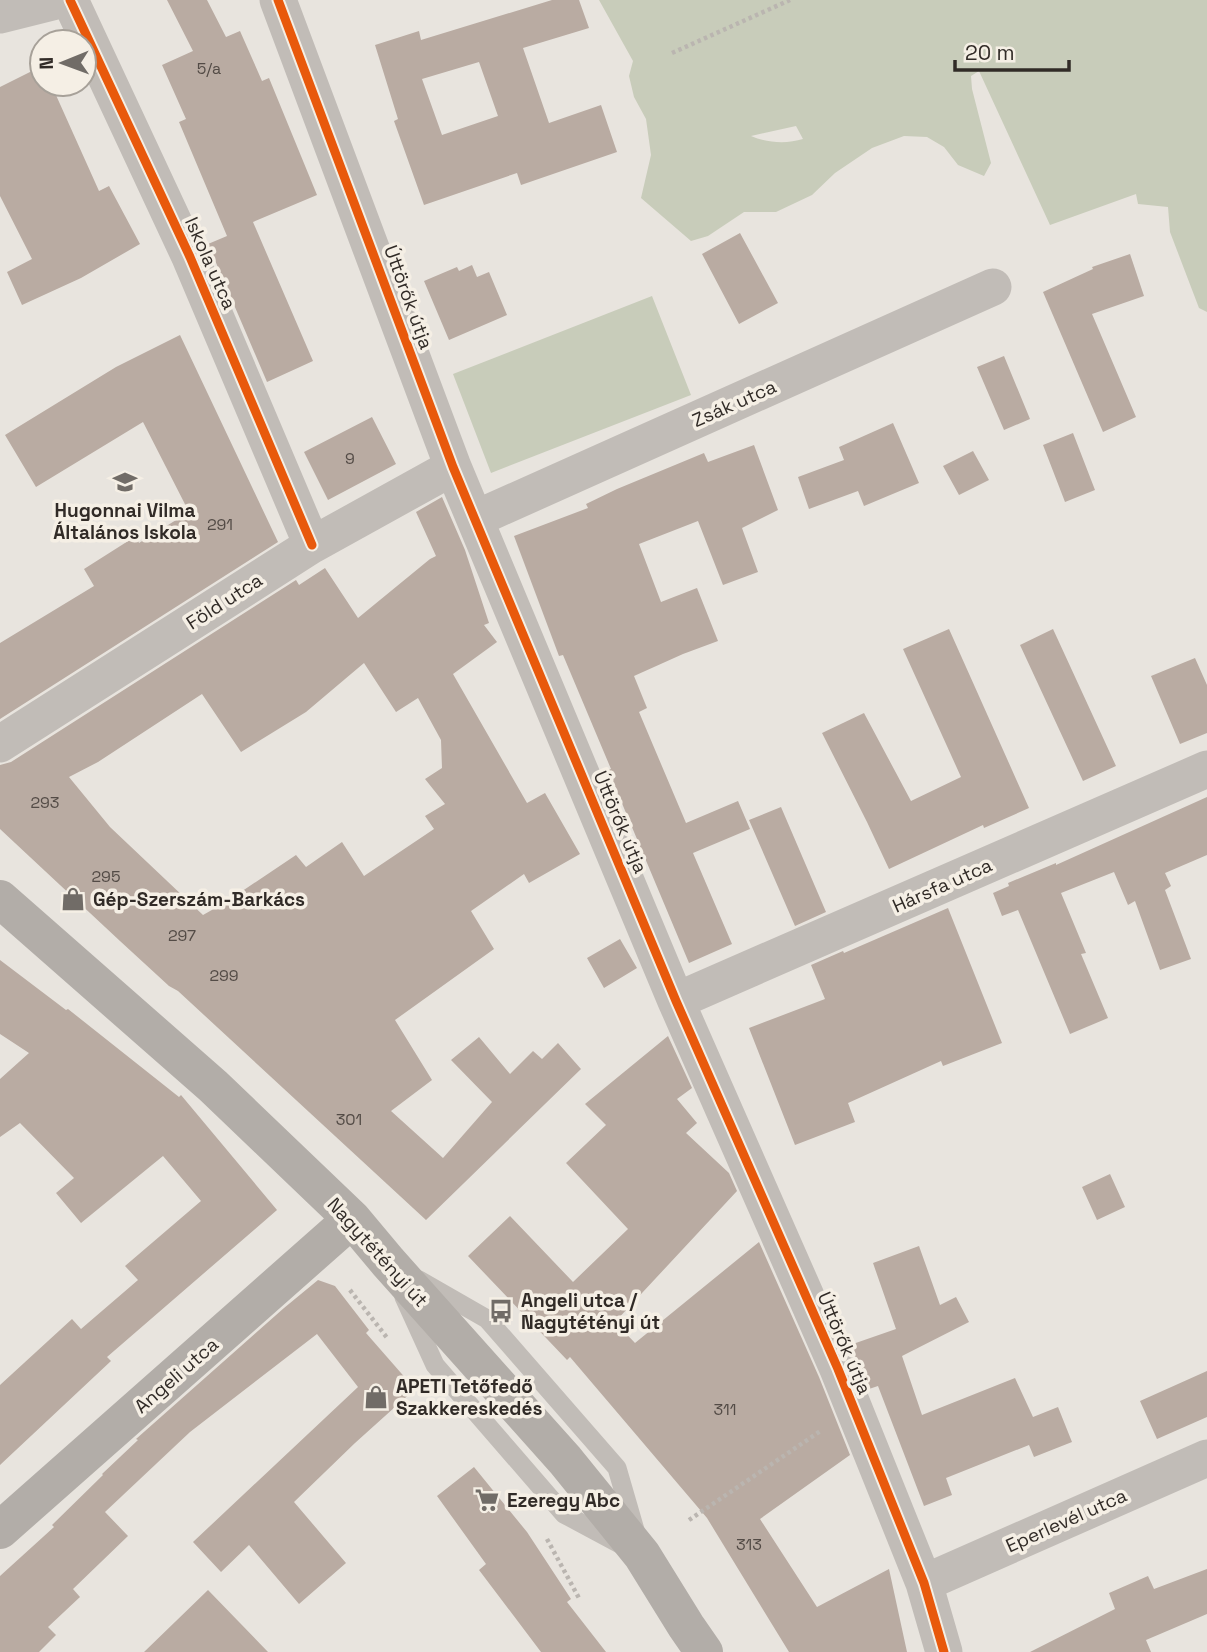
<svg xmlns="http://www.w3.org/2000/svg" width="1207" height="1652" viewBox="0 0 1207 1652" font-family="'Space Grotesk',sans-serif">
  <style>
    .green { fill: #c8ccba; fill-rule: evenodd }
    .building { fill: #b9aba2; fill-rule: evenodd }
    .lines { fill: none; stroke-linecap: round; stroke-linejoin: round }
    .path { stroke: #bab5b0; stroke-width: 4.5; stroke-dasharray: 3.5 3.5; stroke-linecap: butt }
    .lane { stroke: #c1bcb7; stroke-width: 19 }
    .street { stroke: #c1bcb7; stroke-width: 37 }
    .secondary { stroke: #b2ada8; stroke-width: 38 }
    .cycleway-casing { stroke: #f5efe5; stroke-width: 13 }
    .cycleway { stroke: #e8590c; stroke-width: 9 }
    .labels { text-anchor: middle; stroke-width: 7; stroke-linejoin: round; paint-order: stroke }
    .number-label { font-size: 16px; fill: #534b46 }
    .street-label { font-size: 19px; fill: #312b27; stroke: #f5efe5 }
    .poi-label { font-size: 19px; font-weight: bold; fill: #312b27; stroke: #f5efe5; text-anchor: start }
  </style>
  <rect width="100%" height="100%" fill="#e8e4de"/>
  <path class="green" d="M599,0h608v312l-8,-4 -29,-76 -2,-25 -30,-3 -2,-10 -86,31 -71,-154 -8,5 1,13 19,74 -7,13 -26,-11 -14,-18 -17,-10 -23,-1 -32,12 -37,25 -23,22 -36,17h-32l-36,24 -17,5 -50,-43 10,-43 -5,-36 -12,-22 -5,-21 4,-15zM796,126l7,13c-16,5 -36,4 -52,-3z
    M652,296l39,99 -200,78 -38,-99z"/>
  <path class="building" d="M167,0h40l19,37 14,-6 22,50 7,-3 48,117 -64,27 60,139 -46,21 -59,-138 19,-8 -48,-114 7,-3 -24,-54 31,-14z
    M552,0h27l10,28 -66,20 26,75 52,-18 16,47 -96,33 -4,-12 -93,32 -30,-84 4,-2 -23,-74 44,-14 2,9zM479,62l19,54 -56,19 -20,-56z
    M42,66v18h9l48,107 10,-5 31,58 -59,34 -59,27 -15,-33 25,-13 -32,-63v-109z
    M740,233l38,70 -39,21 -37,-70z
    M1130,254l14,42 -52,18 44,103 -33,15 -60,-140 50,-23 -1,-2z
    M472,265l5,12 12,-5 18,43 -58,25 -25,-59 33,-14 2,4z
    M180,335l98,207 -278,177v-76l94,-57 -10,-17 52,-33 3,7 50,-31 -46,-90 -107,65 -31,-52 111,-68z
    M1004,356l26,63 -26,11 -27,-63z
    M372,417l24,47 -68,36 -24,-48z
    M893,423l26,60 -55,23 -6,-15 -49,18 -11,-32 46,-17 -5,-13z
    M1073,433l22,57 -30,12 -22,-57z
    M754,445l24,65 -36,18 16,44 -35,13 -25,-64 -59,23 22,58 36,-14 21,53 -35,13 -49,22 13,32 -8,4 47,111 52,-22 12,28 -57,24 39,91 -43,19 -81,-193 3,-1 -48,-114 -4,1 -45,-120 74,-28 -2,-4 31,-15 87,-36 4,9z
    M973,451l16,29 -30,15 -16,-29z
    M442,497l23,53 24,73 -5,2 13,17 -44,32 74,129 18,-10 35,61 -51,29 -5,-9 -53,37 23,38 -99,71 37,60 -41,31 52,47 49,-56 -41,-42 28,-23 31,37 23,-23 9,8 16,-16 23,26 -155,151 -248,-229 -9,-5 -49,-45 -120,-112v-64l11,-3 285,-182 3,5 26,-17 33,50 72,-59 6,-3 -20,-44zM364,663l32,49 22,-14 23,42 1,28 -17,11 20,25 -20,12 9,13 -70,47 -22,-34 -36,25 -10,-12 -70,47 -23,13 -93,-88 -41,-50 29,-15 104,-68 39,58 65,-40z
    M949,629l80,179 -45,20 -1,-3 -94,44 -22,-47 -45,-89 42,-20 47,88 50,-24 -58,-128z
    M1053,629l63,137 -33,15 -63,-136z
    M1195,658l12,27v48l-27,11 -29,-68z
    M1207,797v58l-42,18 6,13 -6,4 26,69 -31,11 -25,-69 -7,4 -14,-33 -53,21 25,60 -5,1 27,64 -38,16 -52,-124 -16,6 -9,-23 16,-7 -1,-3 48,-20v2z
    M781,807l45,105 -31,14 -46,-106z
    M948,908l54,135 -59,23 -2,-5 -93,42 7,19 -60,23 -46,-117 76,-29 -14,-34 32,-14 1,2z
    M620,939l17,29 -33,20 -17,-30z
    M0,960l66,50 2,-1 111,88 2,-2 96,115 -170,147 4,4 -111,104v-80l72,-66 9,10 57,-49 -13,-14 76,-65 -38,-45 -82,67 -25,-30 18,-15 -54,-55 -20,14v-58l29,-26 -29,-19z
    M668,1036l24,52 -15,11 20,24 -11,10 43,40 8,18 -122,131 20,21 124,-101 60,135 31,78 -90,64 57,88 72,-38 18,83h-118l-82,-134 -137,-161 -3,3 -99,-104 42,-40 63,66 55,-53 -62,-66 40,-38 -21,-21z
    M1110,1174l15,33 -28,13 -15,-33z
    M919,1246l21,59 16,-8 13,25 -67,34 20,59 93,-37 18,39 25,-10 14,35 -38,15 -5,-12 -83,33 6,17 -28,11 -46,-120 -9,3 -19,-44 46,-16 -23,-66z
    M318,1280l17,6 34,44 -3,3 49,56 -60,54 -61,59 52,61 -47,41 -50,-59 -28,27 -28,-30 165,-155 -41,-53 -127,98 -85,80 23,24 -55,53 7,8 -32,30 8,8 -17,17h-39v-76l54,-49 -2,-2 51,-50 -1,-1 36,-34 -2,-1 148,-131z
    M1207,1371v46l-50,22 -17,-38z
    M474,1467l53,65 44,67 -4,3 39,50h-65l-62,-82 7,-6 -49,-68z
    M1207,1569v45l-61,26 5,12h-121l85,-43 -6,-16 39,-17 6,13z
    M208,1590l60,62h-124z"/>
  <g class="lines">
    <path class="path" d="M672,53l118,-53
      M350,1290l38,49
      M689,1520l133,-90
      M547,1539l33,61"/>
    <path class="lane" d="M419,1280l68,39 130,149 18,62
      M404,1297l31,68 129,149 58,31"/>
    <path class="street" d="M70,0l120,257 122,288
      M278,0l175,467 223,534 162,368 86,214 20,69
      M0,15l60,-15
      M475,519l518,-232
      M0,744l312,-199 141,-78
      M676,1001l531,-232
      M924,1583l283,-125"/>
    <path class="secondary" d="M0,899l213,187 139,133 36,43 177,198 77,95 44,71 18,26
      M0,1530l352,-311"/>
    <g class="cycleway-casing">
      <path id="cycleway" d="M70,0l120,257 122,288
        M278,0l175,467 223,534 162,368 86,214 20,69"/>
    </g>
    <use href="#cycleway" class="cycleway"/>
  </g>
  <defs>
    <g id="school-bare" transform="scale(1.89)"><path d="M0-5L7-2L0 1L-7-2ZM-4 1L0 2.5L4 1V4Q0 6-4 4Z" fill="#716c67" stroke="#f5efe5" stroke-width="2.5" paint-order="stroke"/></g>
    <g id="shop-bare" transform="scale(1.89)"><path d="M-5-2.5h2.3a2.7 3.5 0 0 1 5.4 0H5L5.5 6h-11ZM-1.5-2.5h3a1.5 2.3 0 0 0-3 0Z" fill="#716c67" stroke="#f5efe5" stroke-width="2.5" paint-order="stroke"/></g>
    <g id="bus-bare" transform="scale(1.89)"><path d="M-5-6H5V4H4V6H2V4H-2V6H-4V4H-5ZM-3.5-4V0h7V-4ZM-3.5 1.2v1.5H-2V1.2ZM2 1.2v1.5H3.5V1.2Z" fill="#716c67" stroke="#f5efe5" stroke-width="2.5" paint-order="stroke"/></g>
    <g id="supermarket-bare" transform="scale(1.89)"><path d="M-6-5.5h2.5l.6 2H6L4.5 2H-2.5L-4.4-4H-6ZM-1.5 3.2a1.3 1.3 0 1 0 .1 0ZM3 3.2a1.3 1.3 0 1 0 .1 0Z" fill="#716c67" stroke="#f5efe5" stroke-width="2.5" paint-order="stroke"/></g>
  </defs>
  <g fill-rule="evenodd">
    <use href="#school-bare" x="125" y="482"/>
    <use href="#shop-bare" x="73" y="899"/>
    <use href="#bus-bare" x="501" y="1311"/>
    <use href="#shop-bare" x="376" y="1397"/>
    <use href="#supermarket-bare" x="487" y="1500"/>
  </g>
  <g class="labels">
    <g class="number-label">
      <text x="209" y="74">5/a</text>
      <text x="350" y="464">9</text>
      <text x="220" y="530">291</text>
      <text x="45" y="808">293</text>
      <text x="106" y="882">295</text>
      <text x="182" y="941">297</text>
      <text x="224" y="981">299</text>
      <text x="349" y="1125">301</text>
      <text x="725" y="1415">311</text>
      <text x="749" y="1550">313</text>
    </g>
    <g class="street-label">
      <text transform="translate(211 263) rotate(66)" y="7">Iskola utca</text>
      <text transform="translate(409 297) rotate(70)" y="7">Úttörők útja</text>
      <text transform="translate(734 403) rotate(-24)" y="7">Zsák utca</text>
      <text transform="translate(224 601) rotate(-33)" y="7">Föld utca</text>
      <text transform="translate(621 822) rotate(67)" y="7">Úttörők útja</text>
      <text transform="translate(942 885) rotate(-24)" y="7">Hársfa utca</text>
      <text transform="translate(378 1252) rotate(48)" y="7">Nagytétényi út</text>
      <text transform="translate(845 1343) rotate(67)" y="7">Úttörők útja</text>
      <text transform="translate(176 1375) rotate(-41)" y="7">Angeli utca</text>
      <text transform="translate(1066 1520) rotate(-24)" y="7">Eperlevél utca</text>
    </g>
    <g class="poi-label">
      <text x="125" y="517" text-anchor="middle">Hugonnai Vilma<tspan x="125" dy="22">Általános Iskola</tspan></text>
      <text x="93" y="906">Gép-Szerszám-Barkács</text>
      <text x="521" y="1307">Angeli utca /<tspan x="521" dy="22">Nagytétényi út</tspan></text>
      <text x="396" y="1393">APETI Tetőfedő<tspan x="396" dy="22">Szakkereskedés</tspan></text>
      <text x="507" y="1507">Ezeregy Abc</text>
    </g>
  </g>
  <g transform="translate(63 63) rotate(269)"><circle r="33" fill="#f5efe5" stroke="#a7a199" stroke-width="2"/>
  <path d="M0-5L12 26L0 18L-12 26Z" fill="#716c67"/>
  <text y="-10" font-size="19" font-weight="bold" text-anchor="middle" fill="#312b27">N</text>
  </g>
  <path d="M955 60v10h114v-10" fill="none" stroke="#312b27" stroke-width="3.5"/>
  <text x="965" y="60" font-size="21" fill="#312b27" stroke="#f5efe5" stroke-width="5" paint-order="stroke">20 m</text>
</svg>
